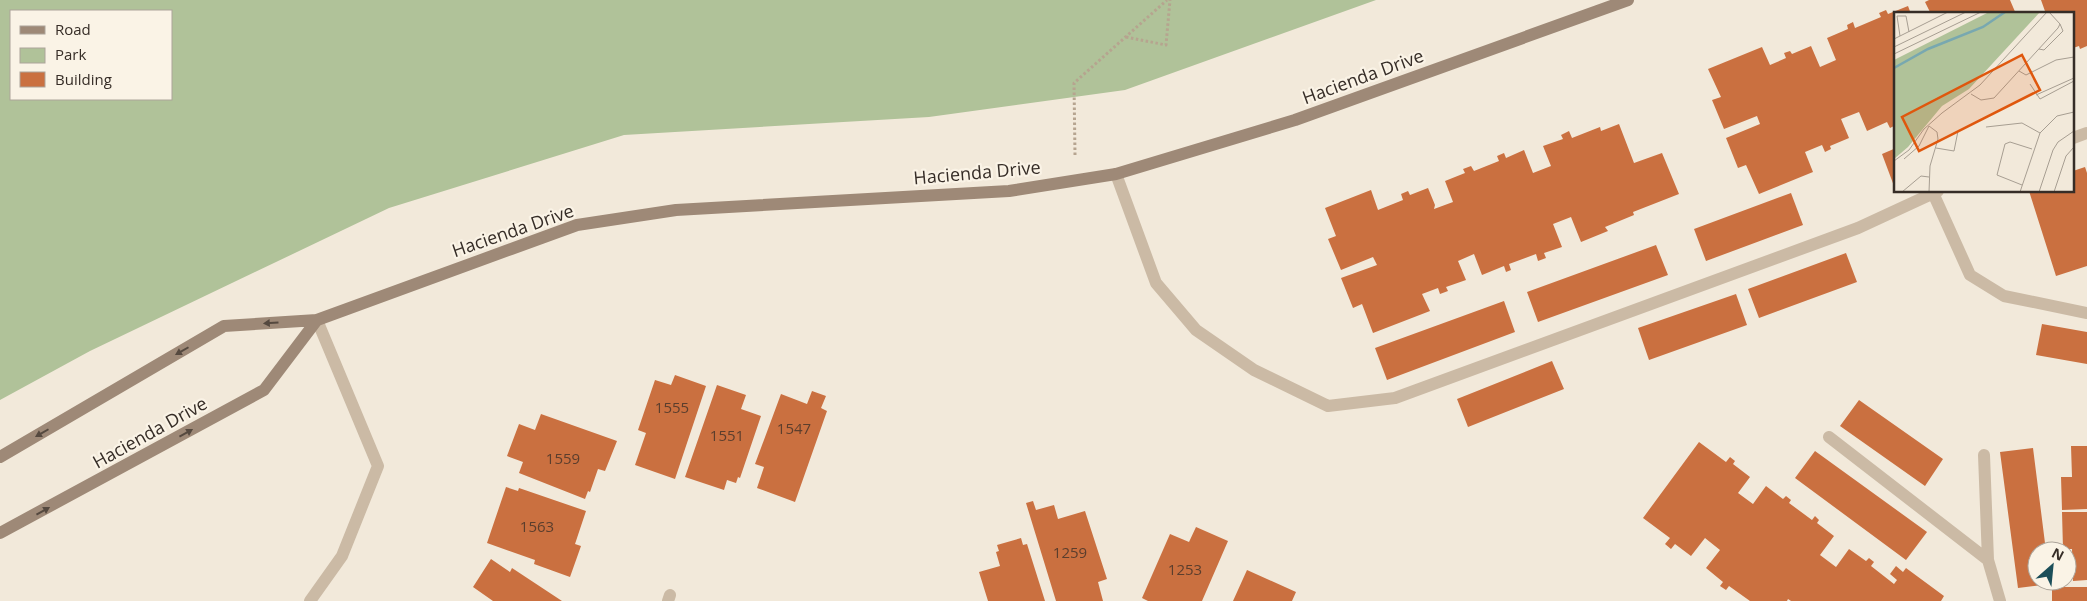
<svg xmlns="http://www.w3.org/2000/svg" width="2087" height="601" viewBox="0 0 2087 601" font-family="'Open Sans',sans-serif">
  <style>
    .green { fill: #b0c299; fill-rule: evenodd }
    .building { fill: #ca7040 }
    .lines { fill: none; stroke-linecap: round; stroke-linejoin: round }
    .path { stroke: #b6a48f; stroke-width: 3; stroke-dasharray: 2.5 2.5; stroke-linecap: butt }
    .service { stroke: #cbbaa5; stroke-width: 12 }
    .minor { stroke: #cbbaa5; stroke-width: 12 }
    .tertiary { stroke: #cbbaa5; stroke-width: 12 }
    .secondary { stroke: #9e8977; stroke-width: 12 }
    .oneway { fill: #55493f }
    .labels { text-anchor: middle; stroke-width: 4.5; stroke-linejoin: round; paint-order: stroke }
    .number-label { font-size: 15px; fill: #5b3e2d }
    .street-label { font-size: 18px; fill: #362d27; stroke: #faf3e6 }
    .inset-river { fill: none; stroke: #78a8b0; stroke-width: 2.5 }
    .inset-road { fill: none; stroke: #a79e92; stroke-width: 1 }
    .view { fill: #df570d; fill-opacity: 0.15; stroke: #df570d; stroke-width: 2.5 }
    .inset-edge { fill: none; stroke: #362d27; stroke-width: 2.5 }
  </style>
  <rect width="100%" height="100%" fill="#f2e9da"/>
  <path class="green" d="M0,0h1376l-251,90 -196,27 -305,18 -235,73 -299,143 -90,49zM11,11h160v88h-160z"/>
  <path class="building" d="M1929,0h81l6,14h-85l-6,-12z
    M2041,0h46v46l-7,3 -1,-3 -6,2v-34h-27z
    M1908,6l3,8h-15v111l-6,3 -3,-6 -20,9 -8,-19 -18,7 8,19 -19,8 1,3 -6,3 -3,-7 -17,7 8,20 -54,22 -13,-29 -8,3 -12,-30 34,-14 -3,-8 -33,13 -12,-29 9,-3 -13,-28 54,-22 8,18 16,-7 -2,-5 6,-2 2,3 19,-8 9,21 16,-7 -9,-22 21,-9 -1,-4 6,-3 2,6 26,-11 -2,-4 7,-3 2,4z
    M1619,124l15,39 28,-10 17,41 -46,18 1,3 -29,12 3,4 -27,11 -10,-25 -18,7 9,23 -18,6 2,5 -8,3 -2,-7 -27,10 2,6 -5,2 -2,-6 -22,9 -8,-21 -16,7 8,19 -20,7 2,4 -8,3 -2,-6 -16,6 8,17 -57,22 -11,-29 -9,4 -12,-30 36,-13 -4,-8 -32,13 -13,-31 8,-3 -11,-28 46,-18 7,20 25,-10 -2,-6 7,-3 2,4 18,-7 7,17 -1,4 19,-7 -8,-21 20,-8 -2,-4 8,-3 3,5 25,-10 -2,-5 7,-3 2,5 18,-8 9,23 18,-7 -8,-20 20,-7 -2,-4 8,-4 3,7 28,-11 1,4z
    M1896,148v37l-2,1 -12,-32z
    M2085,167l2,6v93l-31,10 -27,-85h44v-20z
    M1791,193l12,32 -97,36 -12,-32z
    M1656,245l12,30 -130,47 -11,-30z
    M1846,253l11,29 -98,36 -11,-29z
    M1736,294l11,31 -98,35 -11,-32z
    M1504,301l11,31 -128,48 -12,-32z
    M2042,324l45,8v32l-51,-9z
    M1552,361l12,28 -96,38 -11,-28z
    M675,375l31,11 -31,93 -40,-14 11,-32 -8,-3 17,-50 16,5z
    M717,385l29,10 -5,14 20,7 -21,62 -2,-1 -2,6 -9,-3 -3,10 -39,-13z
    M812,391l14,5 -5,12 6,3 -32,91 -38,-14 7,-21 -9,-3 26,-70 26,10z
    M1859,400l84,59 -18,27 -85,-60z
    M541,414l76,27 -12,30 -7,-2 -8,23 -2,-1 -3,8 -66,-26 4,-11 -16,-6 12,-32 16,6z
    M1699,442l27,20 4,-5 5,4 -2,3 17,13 -12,16 15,11 13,-18 17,13 3,-3 5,4 -2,3 23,17 3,-4 4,4 -2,3 17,13 -14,19 16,12 13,-18 17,12 3,-3 5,4 -3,4 23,18 3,-4 -7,-6 6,-8 7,6 3,-4 38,28 -3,5h-150l-3,-2 -1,2h-37l-21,-15 -3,4 -6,-4 3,-4 -17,-14 14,-18 -15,-12 -14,18 -16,-12 -4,5 -6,-5 5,-6 -27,-20z
    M2071,446h16v63l-25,1 -1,-33h11z
    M2033,448l13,103h-9v30h13l1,3 -33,4 -18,-136z
    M1815,451l112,81 -21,28 -111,-82z
    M506,487l12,4 1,-3 67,23 -11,33 6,2 -11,31 -36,-13 1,-4 -48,-17z
    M1033,501l3,9 18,-5 4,14 27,-8 22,68 -9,3 5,19h-47l-30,-98z
    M2062,512h25v68l-14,1 -1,-32h-9z
    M1196,527l32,14 -26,60h-54l-6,-3 28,-64 19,8z
    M1021,538l2,7 4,-1 18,57h-57l-9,-29 21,-6 -4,-14 3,-1 -2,-6z
    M491,559l19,13 2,-4 50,33h-69l-20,-14z
    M1247,570l49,22 -4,9h-59z
    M2052,587h35v14h-35z"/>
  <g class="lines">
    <path class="path" d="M1126,37l40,8 4,-45
      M1075,155l-1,-72 93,-83"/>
    <path class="service" d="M2073,138l14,-5
      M1116,174l40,109 40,47 58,40 74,36 67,-8 463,-170 80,-37
      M1933,193l37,82 34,21 83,17
      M1829,437l159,123
      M1984,455l4,105 12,41"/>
    <path class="minor" d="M668,601l2,-6"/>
    <path class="tertiary" d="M310,601l32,-45 36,-90 -61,-146"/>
    <path class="secondary" d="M0,457l224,-131 93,-6 260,-95 99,-15 333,-19 107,-17 179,-54 333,-120
      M0,533l264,-143 53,-70"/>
  </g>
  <defs><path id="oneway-solid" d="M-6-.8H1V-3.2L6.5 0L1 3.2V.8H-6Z" transform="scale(1.25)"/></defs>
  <g class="oneway">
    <use href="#oneway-solid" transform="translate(271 323) rotate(176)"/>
    <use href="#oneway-solid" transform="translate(182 351) rotate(150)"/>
    <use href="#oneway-solid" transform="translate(42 433) rotate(150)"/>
    <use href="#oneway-solid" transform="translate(186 433) rotate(-29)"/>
    <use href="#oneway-solid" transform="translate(43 511) rotate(-29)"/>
  </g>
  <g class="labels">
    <g class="number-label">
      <text x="672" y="413">1555</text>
      <text x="794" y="434">1547</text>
      <text x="727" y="441">1551</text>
      <text x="563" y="464">1559</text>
      <text x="537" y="532">1563</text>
      <text x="1070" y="558">1259</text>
      <text x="1185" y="575">1253</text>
    </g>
    <g class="street-label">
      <text transform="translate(1363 77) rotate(-20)" y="6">Hacienda Drive</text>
      <text transform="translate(977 173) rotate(-5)" y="6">Hacienda Drive</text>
      <text transform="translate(513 231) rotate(-19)" y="6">Hacienda Drive</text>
      <text transform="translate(150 433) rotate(-29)" y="6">Hacienda Drive</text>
    </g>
  </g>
  <g transform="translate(1894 12)">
    <rect width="180" height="180" fill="#f2e9da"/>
    <path d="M95,0h51l-71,77 -27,17 -34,41 -14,12v-99z" fill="#b0c299"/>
    <path class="inset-river" d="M0,56l34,-19 55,-22 22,-15"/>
    <path class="inset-road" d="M6,24l-3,-20h9l3,16M0,27l54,-27M0,35l72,-35M145,37l5,1 19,-19 -3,-7M0,42l87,-42M125,59l7,4 30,-15 18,-3M136,72l10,15 34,-18M77,82l10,6 13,-2 64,-70 2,-4 -11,-12M142,83l38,-17M92,115l36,-4 18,10M42,136l18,3 4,-20M10,147l15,-13 10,-20M0,149l15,-11 15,-21 18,-16 38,-28 67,-73M128,173l-25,-10 8,-31 5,-2 22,7M8,180l19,-16 8,1M35,180l1,-26 8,-27 -1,-7 -8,-6M126,180l20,-59 17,-17 17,-4M145,180l14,-42 5,-8 16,-11M160,180l12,-36 8,-9"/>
    <path class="view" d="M128,43l18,35 -121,61 -17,-34z"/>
    <rect width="180" height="180" class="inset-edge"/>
  </g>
  <rect x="10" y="10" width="162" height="90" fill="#faf3e6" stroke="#aca49a"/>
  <rect x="20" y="26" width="25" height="8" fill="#9e8977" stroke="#aca49a"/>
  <text x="55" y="35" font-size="15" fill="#362d27">Road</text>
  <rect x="20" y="48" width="25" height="15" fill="#b0c299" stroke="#aca49a"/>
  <text x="55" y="60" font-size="15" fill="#362d27">Park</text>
  <rect x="20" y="72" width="25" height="15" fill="#ca7040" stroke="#aca49a"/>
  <text x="55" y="85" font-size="15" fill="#362d27">Building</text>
  <g transform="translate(2052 566) rotate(27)"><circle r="24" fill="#faf3e6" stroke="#aca49a"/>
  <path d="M0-4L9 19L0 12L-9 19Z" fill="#1b4e59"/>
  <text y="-8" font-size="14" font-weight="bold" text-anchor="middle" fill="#362d27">N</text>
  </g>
</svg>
